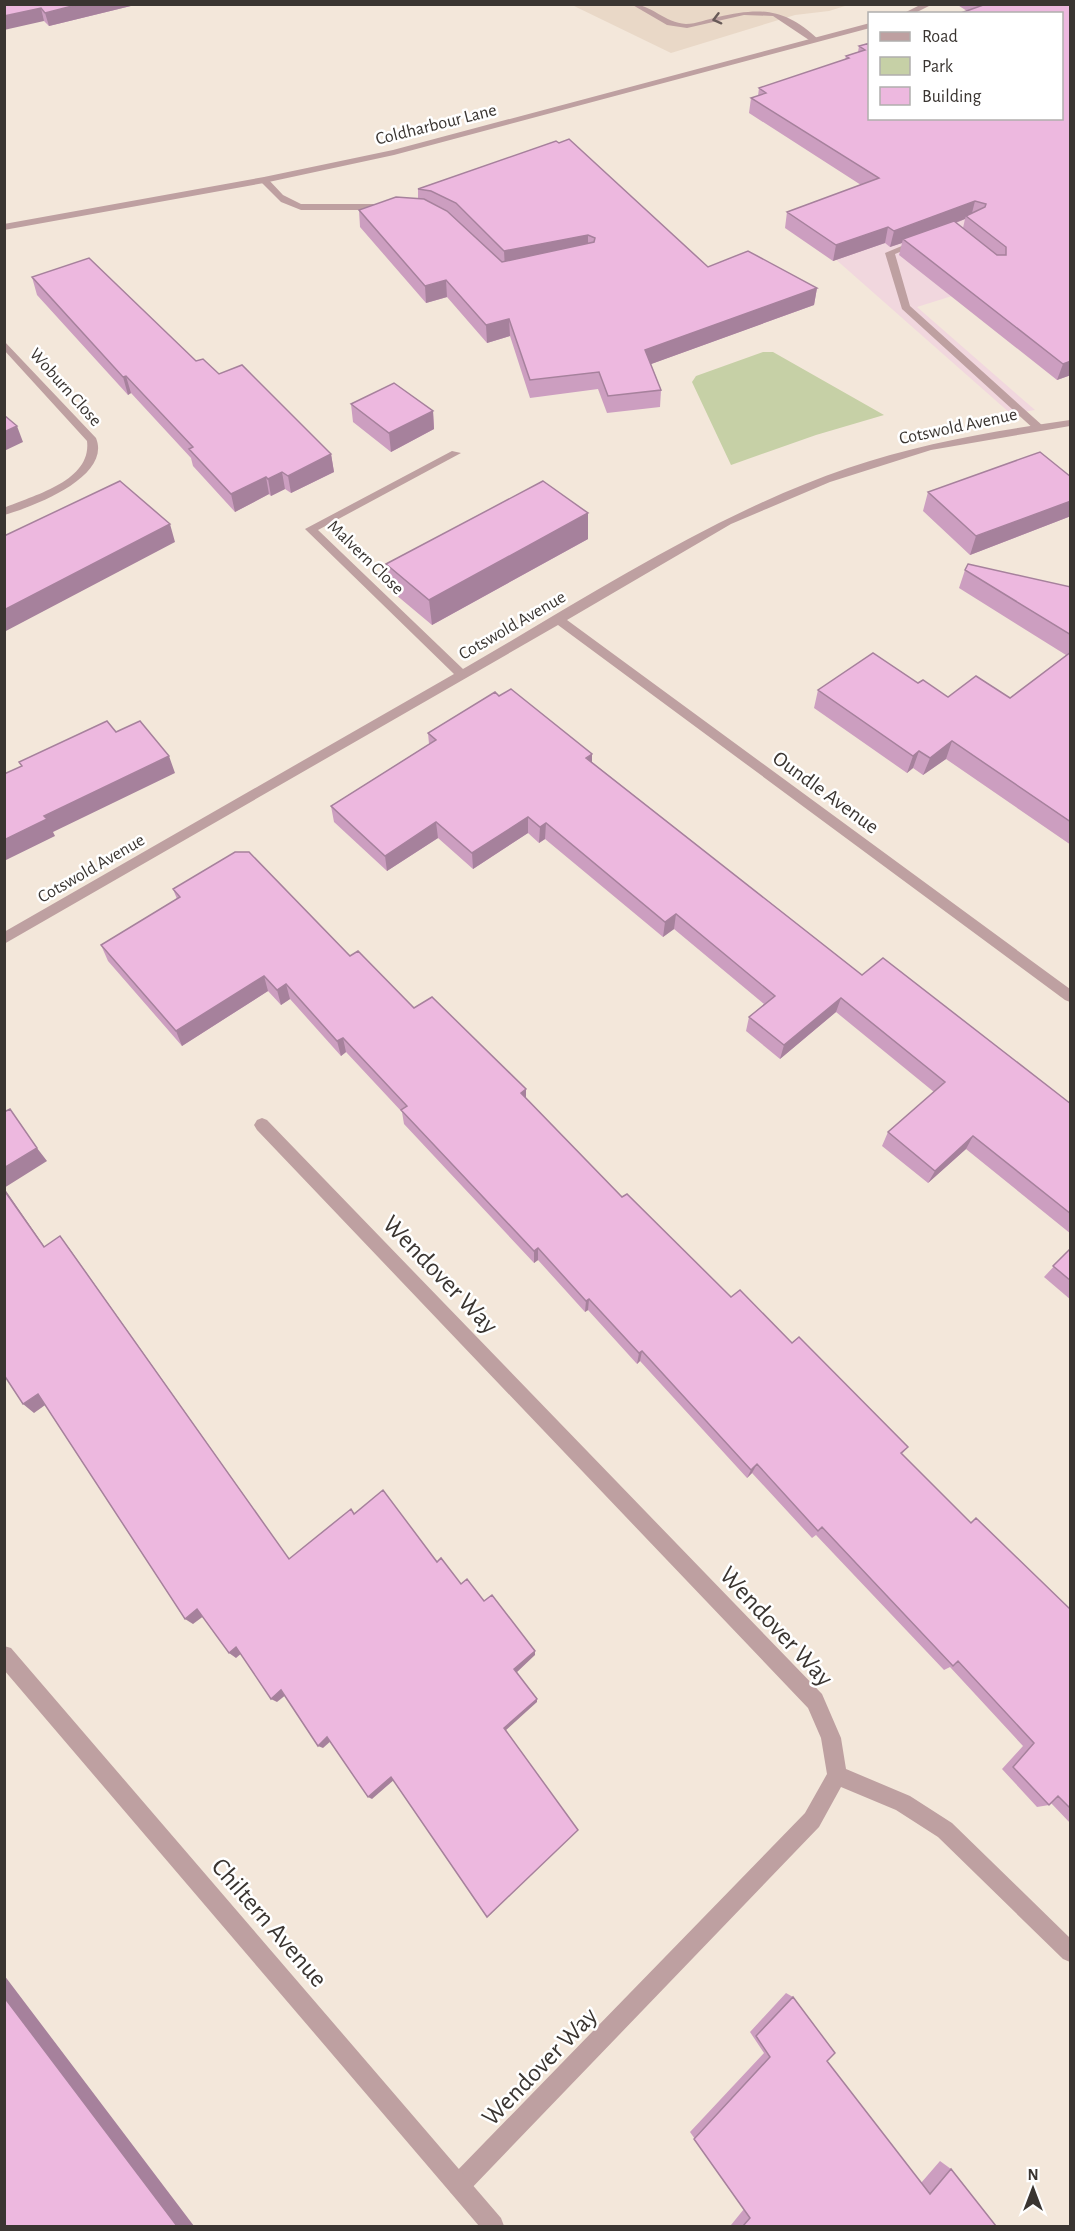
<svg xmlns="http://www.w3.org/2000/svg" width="1075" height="2231" viewBox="0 0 1075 2231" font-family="'Alegreya Sans',sans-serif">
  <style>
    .built { fill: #e9d8c7 }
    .industrial { fill: #f1d7de }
    .green { fill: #c6d0a6 }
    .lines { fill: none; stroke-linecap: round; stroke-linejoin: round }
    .service { fill: #bea0a1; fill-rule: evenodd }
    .minor { fill: #bea0a1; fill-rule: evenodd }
    .tertiary { fill: #bea0a1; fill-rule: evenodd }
    .wall { fill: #cc9ec0; fill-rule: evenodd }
    .shaded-wall { fill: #a6819c }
    .building { fill: #edb8df; stroke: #a6819c; stroke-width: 1.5 }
    .oneway { stroke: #685a58 }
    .labels { text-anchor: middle; stroke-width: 5; stroke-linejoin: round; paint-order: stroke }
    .far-street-label { font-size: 18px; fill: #3a3531; stroke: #fff }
    .street-label { font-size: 21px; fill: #3a3531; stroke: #fff }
    .near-street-label { font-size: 26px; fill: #3a3531; stroke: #fff }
  </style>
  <rect width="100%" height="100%" fill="#f3e7da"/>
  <path class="built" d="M572,5h276l-19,6 -34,4 -124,38z"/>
  <path class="industrial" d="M958,196l93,69 -134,42 118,103 -24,4 -195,-172z"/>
  <path class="green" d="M763,352h10l111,63 -68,20 -85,30 -39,-83 4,-6z"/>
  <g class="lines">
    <path class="service" d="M631,4c20,0 34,19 55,20 10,0 22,-5 32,-7 43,-10 67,-9 101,23l-7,2 -39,-26 -29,-1 -57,13 -20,-3z
      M916,240l8,2 -29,12 15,52 133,120v4h-8l-133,-121 -17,-56z"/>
    <path class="minor" d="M261,178h6l16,17 18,9h85l4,3 -4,3h-85l-20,-8 -20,-20z
      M4,341l92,97c16,39 -63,69 -92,77v-7c30,-13 88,-27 83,-67l-83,-91z
      M1070,420v6l-139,24 -101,32 -99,42 -164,96 503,369v13l-5,-2 -507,-375 -554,319v-12l450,-258 -149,-145 147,-78 9,2 -143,77 145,139c125,-72 248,-154 385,-201 73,-25 147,-37 222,-48z
      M262,1118l5,2 555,574 19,44 5,31 64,27 42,27 118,115v24l-7,-3 -125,-122 -42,-27 -55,-23 -22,40 -352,366 -8,3 -8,-3 -3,-8 3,-8 354,-364 22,-39 -6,-36 -13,-30 -551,-578 -3,-5 3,-5z"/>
    <path class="tertiary" d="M922,4h11l-20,10h-11z
      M870,23v5l-476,127 -130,28 -260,47v-6l260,-47 129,-27z
      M4,1646l7,2 490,570 3,8h-25l-475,-556z"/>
  </g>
  <path class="wall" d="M4,4h135l-90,22 -5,-5z
    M956,4h115v371l-14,5 -158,-125 3,-12 -12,4 -5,-4 -52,18 -48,-33 2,-16 74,-27 -112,-72 2,-15 7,-2 1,-8 86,-28 1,-4 12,-4 1,-6 108,-35zM965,219l-2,9 -7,-5z
    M556,141l152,126 109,21 -3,17 -163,59 10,26 -1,17 -53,6 -9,-24 -68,9 -20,-62 -23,7 -40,-46 -21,6 -66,-76 -1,-17 59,-11v-10z
    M32,277l187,97 112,80 3,18 -43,21 -6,-4 -14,7 -2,-2 -34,18 -42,-46 -2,-8 -60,-65 -3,2 -91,-100z
    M351,404l82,7 1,18 -43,23 -38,-30z
    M1071,477v39l-101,39 -47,-44 5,-19z
    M588,513v26l-156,86 -43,-36 -3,-25z
    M965,570l106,17v258l-125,-86 -23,16 -10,-7 -6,5 -93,-65 4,-18 100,-7 30,14 62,1 56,-43 -107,-67z
    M499,696l93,66 270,213 209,129v130l-105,-85 -38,34 -46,-37 6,-14 46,-40 -98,-80 -56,47 -34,-28 3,-14 15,-13 -90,-75 -11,8 -118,-98 -6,4 -11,-10 -55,36 -35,-31 -51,33 -53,-49 -3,-16 98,-62 -1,-11z
    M173,889l177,67 64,52 112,81v9l96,99 109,100 61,46 116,104 -6,7 68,69 6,-5 95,92v214l-20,-21 -2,2 -12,2 -35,-38 21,-23 -73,-79 -6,3 -128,-135 -4,3 -60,-65 -5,5 -107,-117 -3,3 -49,-54 -3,2 -47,-52 -4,3 -130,-139 -2,-12 -56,-60 -5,4 -51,-57 -9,6 -13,-14 -86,55 -74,-85 -7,-16 76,-46z
    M1071,1248v52l-27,-23z
    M786,1993l7,4 34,64 94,122 19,-22 11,8 45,57h-264l-1,-1 13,-16 -54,-77 74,-79 -14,-21z"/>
  <path class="shaded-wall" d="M80,4h59l-90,22 -4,-13z
    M41,8l3,13 -40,9v-14z
    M975,201l-4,16 -5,-1 -1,3 -59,22 -3,-2 -1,4 -12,4 4,-16z
    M888,227l-3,16 -52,18 3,-16z
    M588,235v17l-83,17 -1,-18z
    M446,280l1,17 -21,6 -1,-17z
    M817,288l-3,17 -171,62 2,-17z
    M509,319l1,17 -23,7 -1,-18z
    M1071,361v14l-14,5 6,-16z
    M126,376l5,17 -3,2 -5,-18z
    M433,411l1,18 -43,23 -2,-19z
    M17,426l6,16 -19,9v-19z
    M331,454l3,18 -43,21 -3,-17z
    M282,472l3,17 -14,7 -3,-17z
    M266,477l3,17 -34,18 -4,-18z
    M1071,501v15l-101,39 6,-19z
    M588,513v26l-156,86 -3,-25z
    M170,524l5,18 -171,90v-22z
    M952,741l-6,18 -23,16 7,-17z
    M919,751l-6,17 -6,5 6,-17z
    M592,754v16l-6,-12z
    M169,756l6,17 -122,59 2,4 -51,25v-21l40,-24z
    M528,817v16l-55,36 -1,-16z
    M436,822l2,16 -51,33 -2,-15z
    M546,823l-1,16 -6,4 1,-16z
    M676,914l-2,15 -11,8 2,-15z
    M264,976l4,15 -86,55 -6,-15z
    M286,984l4,15 -9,6 -4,-15z
    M841,998l-5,14 -56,47 4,-14z
    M343,1038l3,14 -5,4 -4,-15z
    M526,1089v14l-5,-10z
    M973,1136l-7,13 -38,34 7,-12z
    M37,1148l10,13 -43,27v-20z
    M4,1188l49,71 -9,-12 -40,-57z
    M60,1236l9,12 225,318 -5,-7z
    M538,1248v12l-4,3v-12z
    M589,1299l-1,11 -3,2 1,-11z
    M642,1351l-2,10 -3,3 2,-11z
    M38,1394l10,9 -14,10 -11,-9z
    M757,1464l-5,9 -5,5 4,-8z
    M197,1609l8,6 -12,9 -8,-5z
    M236,1647l7,5 -7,6 -7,-5z
    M535,1651v4l-20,19 -1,-5z
    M281,1690l6,4 -10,8 -6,-3z
    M537,1699v3l-32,29 -1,-3z
    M327,1737l5,3 -9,8 -5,-2z
    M391,1777l4,2 -23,20 -4,-2z
    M4,1975l190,251h-17l-173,-229z"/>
  <path class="building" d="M4,4h76l-35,9 -4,-5 -37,8z
    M986,4h85v357l-8,3 -160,-125 51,-18 43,34h9v-8l-40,-31 19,-9 1,-3 -11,-3 -81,30 -6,-4 -52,18 -49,-33 92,-34 -128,-80 15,-5 -7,-5 90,-30 -3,-2 19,-6 -6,-4 11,-3v75h192v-104h-104z
    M569,139l139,128 40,-16 69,37 -172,62 16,40 -53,6 -9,-24 -69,8 -21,-61 -23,6 -40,-45 -21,6 -66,-76 37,-13 28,2 23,12 55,51 92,-20 1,-4 -7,-3 -84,16 -48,-48 -25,-12 -13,-2 138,-48 3,2z
    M89,258l107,103 7,-2 16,15 23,-9 89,89 -43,22 -6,-4 -14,7 -2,-2 -35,17 -42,-45 4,-2 -67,-71 -3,1 -91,-100z
    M394,383l39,28 -44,22 -38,-29z
    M4,415l13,11 -13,6z
    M1040,452l31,25v24l-95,35 -48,-44z
    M120,481l50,43 -166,86v-74z
    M543,481l45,32 -159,87 -43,-36z
    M968,564l103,23v48l-106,-65z
    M1071,652v170l-119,-81 -22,17 -11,-7 -6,5 -95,-66 55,-37 45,30 5,-3 25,17 28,-21 34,22z
    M511,689l81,65 -6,4 276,217 21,-17 188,146v110l-98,-78 -38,35 -47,-39 57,-50 -104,-84 -57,47 -35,-28 26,-21 -99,-82 -11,8 -119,-99 -6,4 -12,-10 -56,36 -36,-31 -51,34 -54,-50 105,-66 -8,-7 67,-41 4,4z
    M107,721l9,11 24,-11 29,35 -125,60 3,3 -43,21v-66l18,-8 -3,-4z
    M235,852h14l101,104 8,-5 56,57 18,-11 94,92 -5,4 101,104 5,-3 104,103 9,-7 52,53 7,-6 109,110 -7,6 70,70 5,-5 95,92v199l-13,-13 -9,9 -36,-38 21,-24 -76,-82 -5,5 -131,-139 -4,4 -61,-67 -6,6 -109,-119 -3,2 -50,-54 -3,2 -48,-53 -4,3 -133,-141 6,-4 -64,-68 -6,3 -51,-57 -9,6 -13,-14 -88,55 -75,-86 79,-48 -7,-8z
    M10,1109l27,39 -33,20v-56z
    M4,1190l40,57 16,-11 229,323 62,-50 3,5 29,-24 54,72 4,-4 20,26 6,-5 17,22 8,-6 43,56 -21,18 23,30 -33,29 74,102 -91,87 -96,-140 -23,20 -41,-60 -9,9 -37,-56 -10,9 -35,-52 -7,6 -32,-44 -12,10 -147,-225 -15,10 -19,-29z
    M1071,1248v33l-18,-15z
    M4,1997l173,229h-173z
    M793,1997l42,56 -8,8 103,133 21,-25 45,57h-253l7,-8 -56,-79 76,-82 -14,-21z"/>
  <defs><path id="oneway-chevron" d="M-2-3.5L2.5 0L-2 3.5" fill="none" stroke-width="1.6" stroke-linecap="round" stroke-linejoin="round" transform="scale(1.5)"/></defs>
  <use class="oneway" href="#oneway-chevron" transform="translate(717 19) rotate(165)"/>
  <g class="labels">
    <g class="far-street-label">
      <text transform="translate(436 124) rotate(-14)" y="6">Coldharbour Lane</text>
      <text transform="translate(66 387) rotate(48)" y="6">Woburn Close</text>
      <text transform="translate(958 426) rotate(-12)" y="6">Cotswold Avenue</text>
      <text transform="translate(366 557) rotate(44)" y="6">Malvern Close</text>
      <text transform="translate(512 625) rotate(-30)" y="6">Cotswold Avenue</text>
      <text transform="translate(91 868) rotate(-30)" y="6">Cotswold Avenue</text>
    </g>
    <g class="street-label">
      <text transform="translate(826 792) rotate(36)" y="7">Oundle Avenue</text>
    </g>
    <g class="near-street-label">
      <text transform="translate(441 1274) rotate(46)" y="9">Wendover Way</text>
      <text transform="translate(777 1626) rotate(47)" y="9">Wendover Way</text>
      <text transform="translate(270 1922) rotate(49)" y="9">Chiltern Avenue</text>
      <text transform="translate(539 2066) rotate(-46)" y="9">Wendover Way</text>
    </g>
  </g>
  <rect width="1075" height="2231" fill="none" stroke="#3a3531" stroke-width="12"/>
  <rect x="868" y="12" width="195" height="108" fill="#ffffff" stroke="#b0aead" stroke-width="1.5"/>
  <rect x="880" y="32" width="30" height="9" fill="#bea0a1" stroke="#b0aead" stroke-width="1.5"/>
  <text x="922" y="42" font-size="18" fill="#3a3531">Road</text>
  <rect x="880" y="57" width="30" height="18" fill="#c6d0a6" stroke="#b0aead" stroke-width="1.5"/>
  <text x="922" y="72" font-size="18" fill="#3a3531">Park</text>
  <rect x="880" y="87" width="30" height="18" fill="#edb8df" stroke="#b0aead" stroke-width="1.5"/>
  <text x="922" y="102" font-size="18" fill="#3a3531">Building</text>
  <g transform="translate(1033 2189)" stroke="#ffffff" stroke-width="4.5" paint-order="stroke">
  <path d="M0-4.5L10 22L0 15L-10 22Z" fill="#3a3531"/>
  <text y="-9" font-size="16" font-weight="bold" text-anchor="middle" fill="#3a3531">N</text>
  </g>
</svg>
